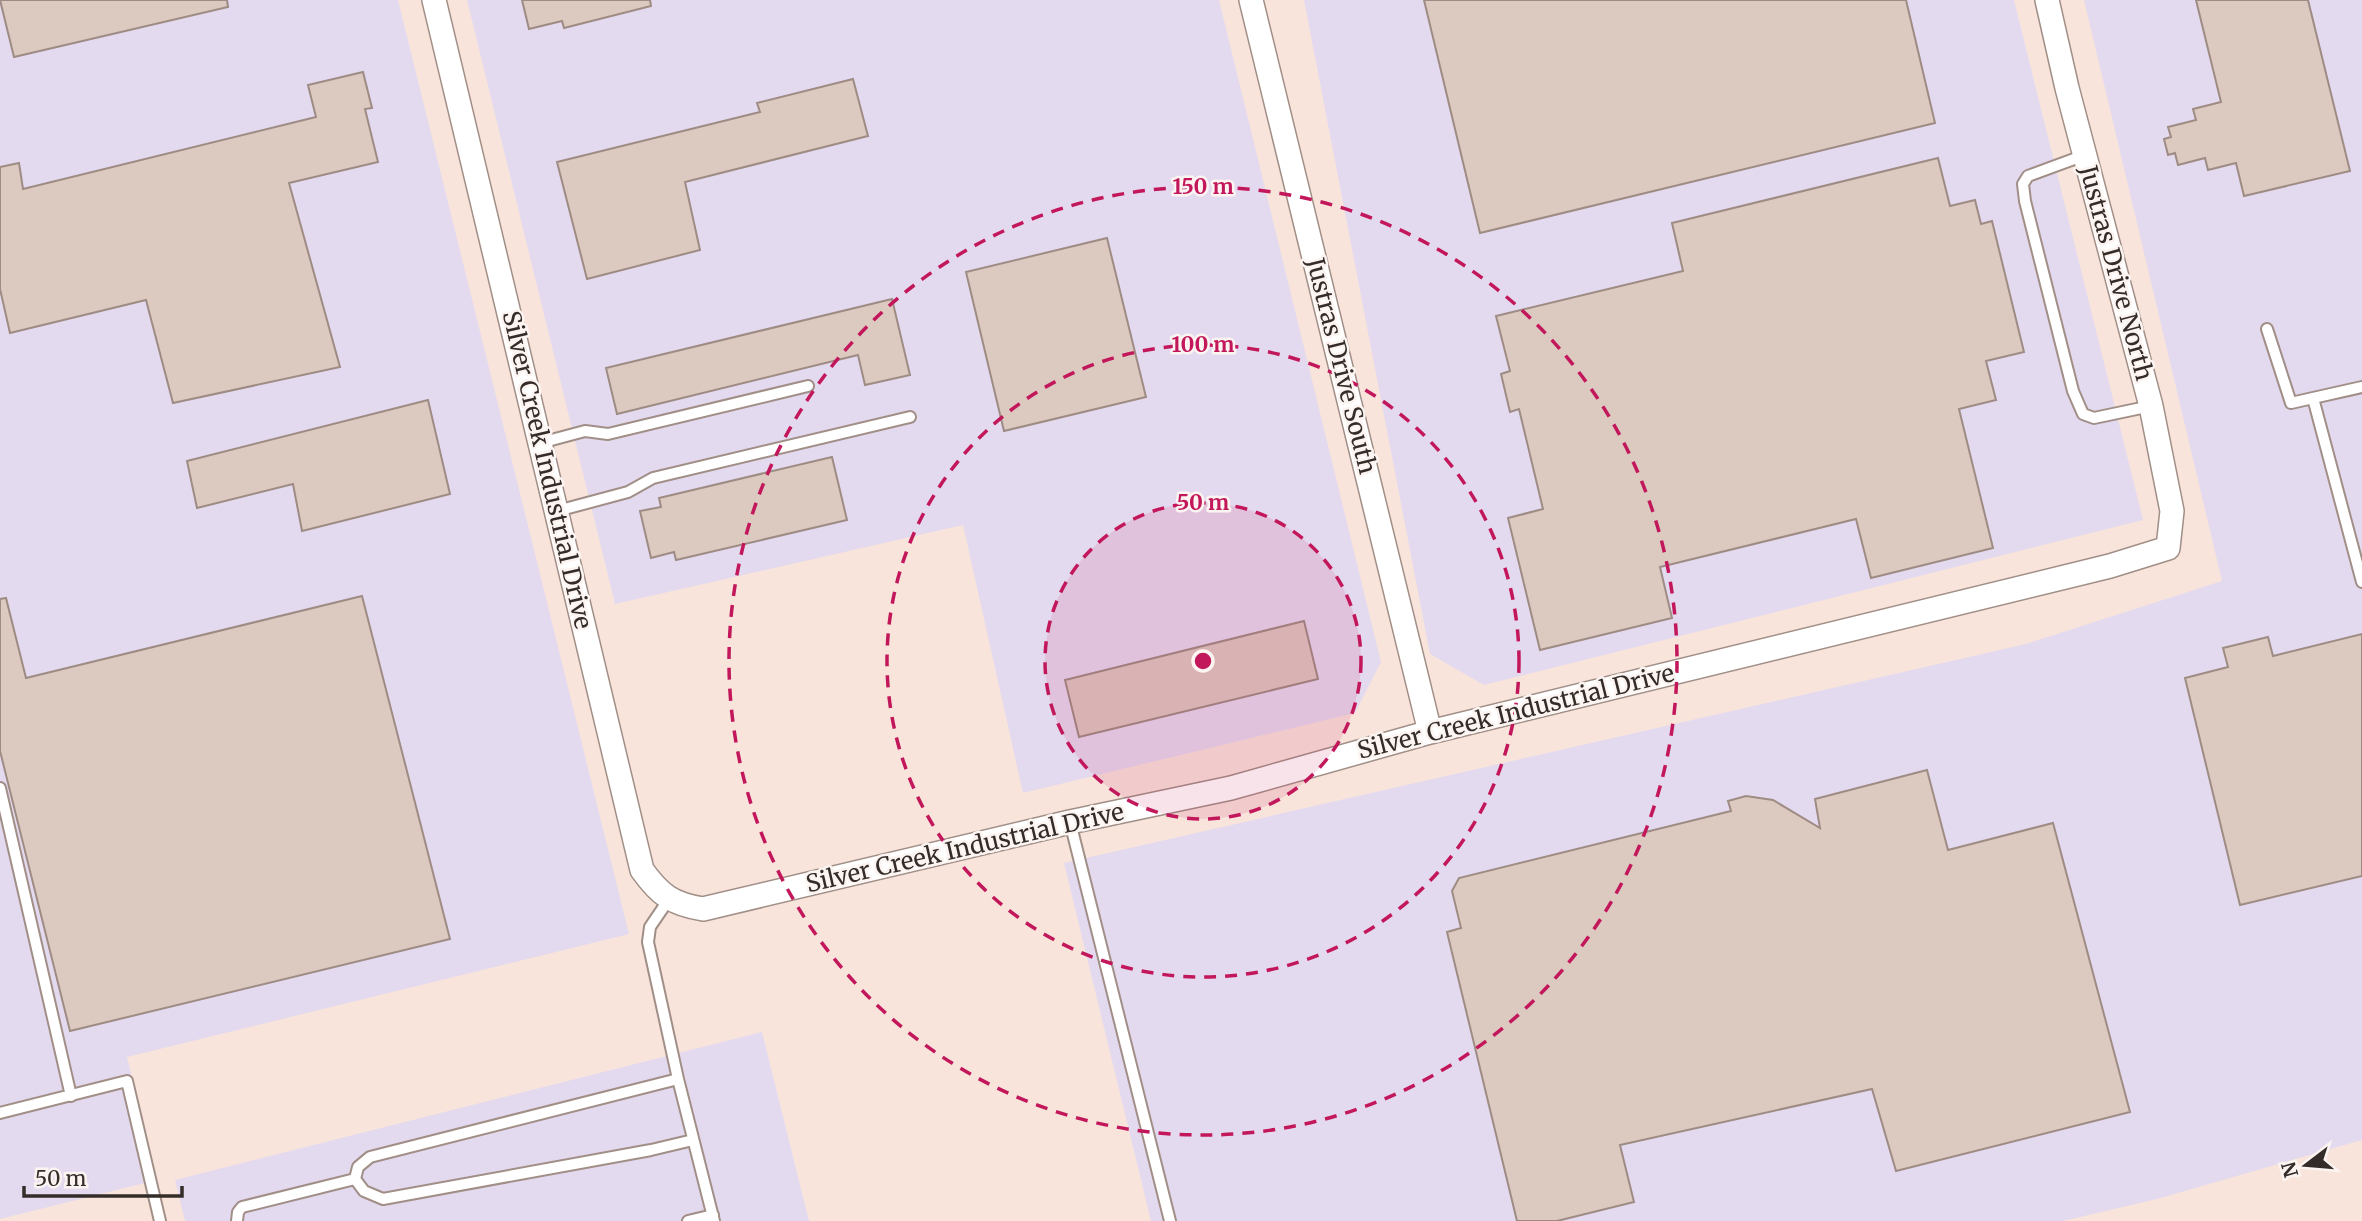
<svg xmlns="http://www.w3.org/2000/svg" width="2362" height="1221" viewBox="0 0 2362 1221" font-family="Merriweather,serif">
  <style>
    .industrial { fill: #e4daef }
    .building { fill: #dcc9c0; stroke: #9e8c84; stroke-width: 2 }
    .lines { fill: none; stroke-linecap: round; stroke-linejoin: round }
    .service-casing { stroke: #a18f87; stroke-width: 14 }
    .minor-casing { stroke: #a18f87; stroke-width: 26 }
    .service { stroke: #fff; stroke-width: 10 }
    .minor { stroke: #fff; stroke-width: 23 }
    .ring { fill: none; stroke: #c2185b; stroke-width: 3.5; stroke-dasharray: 12 9 }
    .labels { text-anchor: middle; stroke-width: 5; stroke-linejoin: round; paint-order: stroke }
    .street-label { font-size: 24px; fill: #332c29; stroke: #fcf4f1 }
    .centre { fill: #c2185b; stroke: #fcf4f1; stroke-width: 3.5 }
    .ring-label { font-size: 21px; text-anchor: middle; font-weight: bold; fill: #c2185b; stroke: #fcf4f1; stroke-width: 5; stroke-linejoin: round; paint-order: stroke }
  </style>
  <rect width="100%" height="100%" fill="#f8e4db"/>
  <path class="industrial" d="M0,0h398l231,934 -502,123 30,123 -157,39z
    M467,0h752l162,662 -26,51 -332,80 -60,-268 -348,79z
    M1304,0h710l129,520 -659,165 -54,-31z
    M2084,0h278v1140l-205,59 -94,22h-912l-87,-358 962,-219 196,-63z
    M762,1032l47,189h-624l-10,-41z"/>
  <path class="building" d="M0,0h227l1,7 -214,50z
    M522,0h128l1,6 -87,22 -2,-7 -33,8z
    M1424,0h482l29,123 -455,110z
    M2196,0h112l42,171 -106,25 -8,-33 -28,7 -3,-12 -27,7 -3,-12 -7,2 -4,-16 7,-2 -3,-10 28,-7 -3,-11 28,-7z
    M363,72l9,36 -7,1 13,53 -89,21 51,184 -167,36 -27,-103 -136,33 -10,-44v-122l19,-4 4,26 293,-72 -8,-32z
    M853,79l15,57 -183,46 15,68 -113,29 -30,-117 203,-50 -3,-9z
    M1938,158l12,48 25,-6 6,24 11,-3 32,131 -38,9 10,39 -37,9 34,139 -122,30 -15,-59 -196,48 12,51 -132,32 -32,-132 35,-9 -24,-100 -9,3 -9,-38 9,-3 -14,-55 187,-45 -11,-48z
    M1107,238l39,159 -142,34 -38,-159z
    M892,299l18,76 -45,10 -7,-30 -241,59 -11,-46z
    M428,400l22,94 -148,37 -9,-47 -96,24 -10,-47z
    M832,457l15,63 -171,40 -2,-8 -23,6 -11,-47 21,-4 -2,-9z
    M362,596l88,343 -380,92 -70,-280v-152l6,-1 20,80z
    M1304,621l14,58 -239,58 -14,-57z
    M2362,634v242l-122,29 -55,-227 43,-11 -5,-19 45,-11 5,19z
    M1927,770l21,80 105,-27 77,289 -234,59 -24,-82 -252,56 14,57 -77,19h-40l-70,-289 14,-4 -9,-37 7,-13 272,-67 -3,-10 18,-5 27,4 47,28 -5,-29z"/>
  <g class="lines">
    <g class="service-casing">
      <path id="service" d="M2085,155l-57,21 -5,8 2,17 48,190 10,23 11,4 57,-12
        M2267,329l24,74 22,-5 49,184
        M2313,398l49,-11
        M540,443l45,-12 23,3 200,-48
        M557,511l71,-19 25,-14 257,-61
        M0,788l71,308
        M1070,822l100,399
        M669,899l-19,28 -2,15 30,137 36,142
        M0,1113l127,-32 33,140
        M355,1179l9,12 19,8 268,-49 42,-10
        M237,1221l1,-9 4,-5 113,-28 3,-12 12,-10 308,-78
        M688,1221l25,-6"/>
    </g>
    <g class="minor-casing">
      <path id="minor" d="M434,0l208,870c18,25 30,34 61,39l367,-87 161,-34 199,-56 680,-166 58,-18 4,-37 -21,-105 -84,-318 -20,-88
        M1251,0l179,732"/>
    </g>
    <use href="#service" class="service"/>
    <use href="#minor" class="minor"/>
  </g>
  <circle cx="1203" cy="661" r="158" fill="#c2185b" fill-opacity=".12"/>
  <g class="ring">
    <circle cx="1203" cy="661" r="158"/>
    <circle cx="1203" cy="661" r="316"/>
    <circle cx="1203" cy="661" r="474"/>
  </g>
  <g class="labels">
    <g class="street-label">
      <text transform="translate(2116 273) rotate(75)" y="8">Justras Drive North</text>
      <text transform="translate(1341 366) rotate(76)" y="8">Justras Drive South</text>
      <text transform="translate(547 470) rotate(77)" y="8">Silver Creek Industrial Drive</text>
      <text transform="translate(1516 712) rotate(-14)" y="8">Silver Creek Industrial Drive</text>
      <text transform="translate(965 848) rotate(-13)" y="8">Silver Creek Industrial Drive</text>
    </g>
  </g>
  <circle cx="1203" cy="661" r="10" class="centre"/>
  <g class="ring-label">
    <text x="1203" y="194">150 m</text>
    <text x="1203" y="352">100 m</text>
    <text x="1203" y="510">50 m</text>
  </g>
  <g transform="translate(2306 1165) rotate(254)" stroke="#fcf4f1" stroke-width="5" paint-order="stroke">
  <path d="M0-5L12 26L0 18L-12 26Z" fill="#332c29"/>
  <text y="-10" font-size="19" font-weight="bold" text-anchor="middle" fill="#332c29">N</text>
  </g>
  <path d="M24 1186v10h158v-10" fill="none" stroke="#332c29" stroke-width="3.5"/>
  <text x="35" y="1186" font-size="21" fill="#332c29" stroke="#fcf4f1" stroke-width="5" paint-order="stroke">50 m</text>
</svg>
